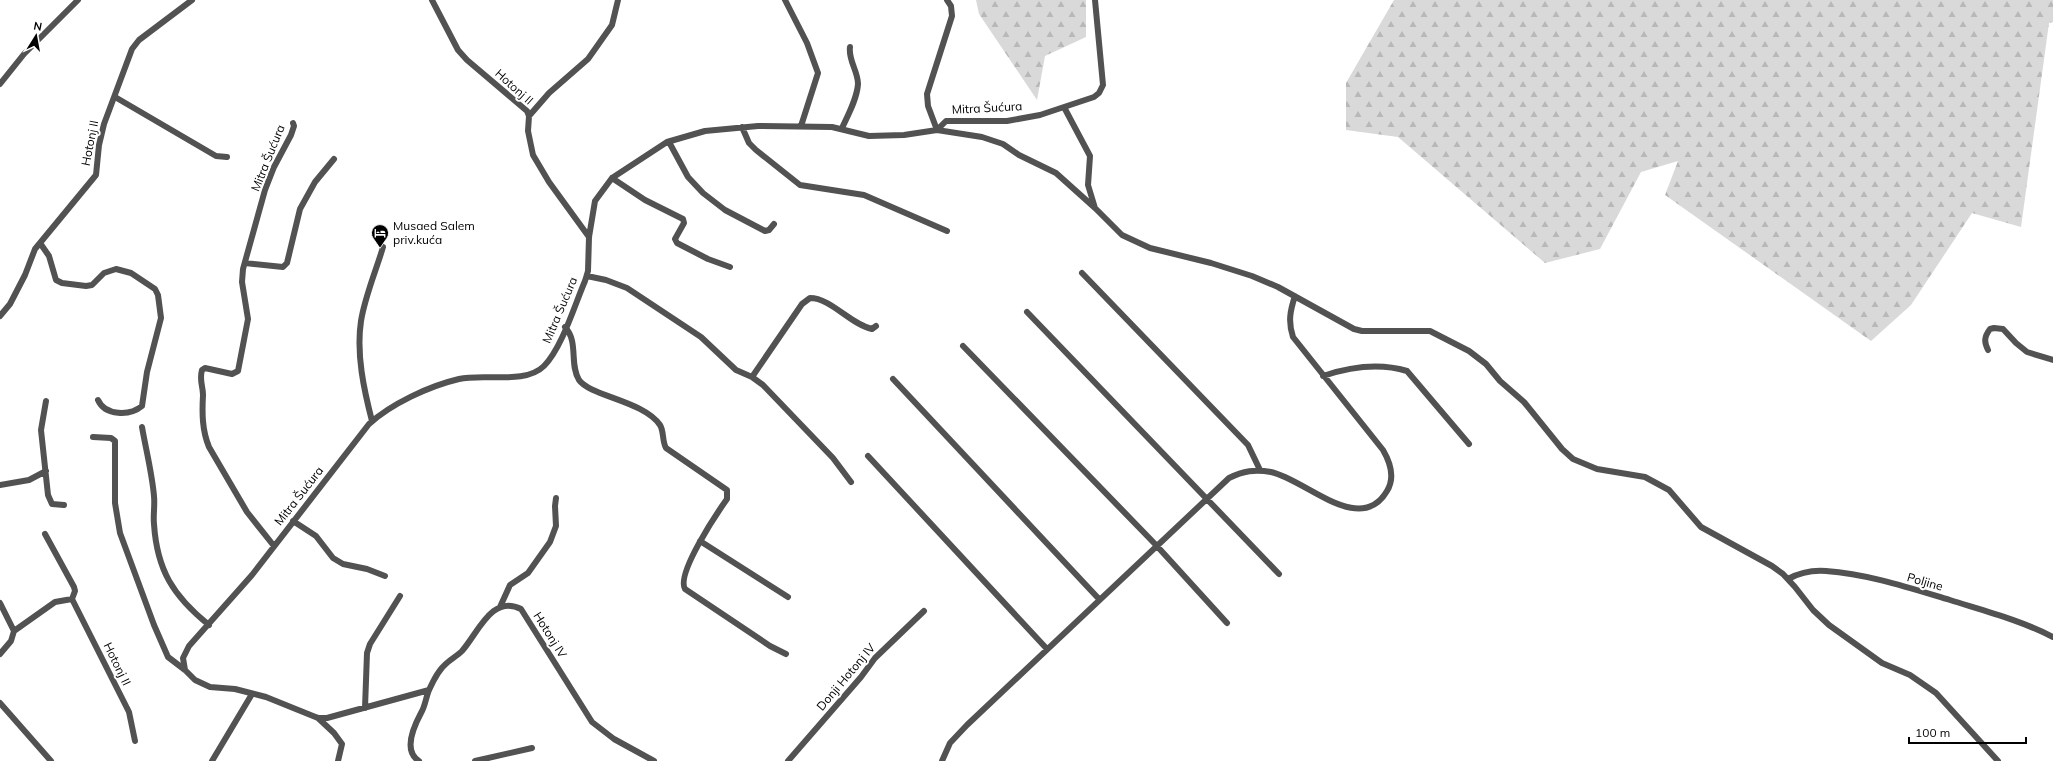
<svg xmlns="http://www.w3.org/2000/svg" width="2053" height="761" viewBox="0 0 2053 761" font-family="Mulish,sans-serif">
  <style>
    .forest { fill: url(#forest-firs) }
    .lines { fill: none; stroke-linecap: round; stroke-linejoin: round }
    .minor { stroke: #525252; stroke-width: 6 }
    .labels { text-anchor: middle; stroke-width: 4; stroke-linejoin: round; paint-order: stroke }
    .street-label { font-size: 12px; fill: #000; stroke: #fff }
    .poi-label { font-size: 12px; fill: #000; stroke: #fff; text-anchor: start }
  </style>
  <defs>
    <pattern id="forest-firs" width="22" height="20" patternUnits="userSpaceOnUse"><rect width="22" height="20" fill="#d9d9d9"/><path d="M5 1l3.5 6h-7zM16 11l3.5 6h-7z" fill="#b8b8b8"/></pattern>
  </defs>
  <rect width="100%" height="100%" fill="#fff"/>
  <path class="forest" d="M976,0h110v37l-41,19 -8,44 -58,-86z
    M1394,0h659v22l-4,1 -28,204 -49,-14 -61,92 -40,36 -206,-146 13,-34 -37,11 -41,77 -55,14 -147,-126 -52,-7v-47z"/>
  <g class="lines">
    <path class="minor" d="M432,0l26,50 9,10 60,51 2,5 -1,15 5,24 16,27 40,55
      M785,0l22,43 11,30 -17,53
      M0,84l24,-30 54,-54
      M115,97l101,59 11,1
      M1065,109l25,47 -2,29 7,23
      M529,116l20,-23 39,-34 24,-34 6,-25
      M742,127l7,16 7,7 44,35 64,10 83,36
      M842,128c6,-13 15,-29 16,-44 0,-13 -10,-24 -8,-37
      M937,130l45,7 21,7 16,11 37,18 39,35 27,27 28,13 61,15 41,13 26,11 76,42 8,2h68l39,20 17,13 14,17 24,21 38,47 11,10 24,10 48,8 24,13 32,37 71,39 11,8 12,13 18,23 16,15 53,38 28,12 26,18 62,68
      M937,130l-9,-24 -1,-12 25,-78 -1,-10 -4,-6
      M669,142l19,35 15,16 22,17 40,21 4,-1 5,-6
      M612,178l33,22 38,19 1,4 -9,16 2,4 31,16 22,8
      M40,243l9,13 7,24 6,3 24,3 6,-1 12,-12 12,-4 15,4 24,16 3,6 3,23 -14,54 -5,34c-12,10 -37,10 -44,-6
      M245,263l38,4 4,-4 13,-54 15,-27 19,-23
      M1082,273l166,172 12,25
      M587,276l19,4 21,8 74,49 35,33 16,7 11,8 70,73 18,24
      M1027,312l252,262
      M0,316l10,-12 15,-29 10,-26 61,-74 3,-30 5,-21 28,-75 7,-9 53,-40
      M565,327c14,15 4,37 14,53 11,16 65,21 81,45 4,6 2,16 6,23l61,42v9c-10,14 -51,75 -42,90l85,57 16,8
      M963,346l193,199 71,78
      M1988,350c-4,-8 -4,-13 2,-21l4,-1 9,1 13,14 11,9 26,8
      M1323,376c27,-9 57,-13 84,-5l62,73
      M752,377l50,-73 8,-6c21,0 40,26 62,31l4,-3
      M893,379l206,220
      M46,401l-5,29 7,65 4,9 12,1
      M372,421c-8,-31 -16,-67 -11,-100 4,-25 15,-50 22,-74
      M142,427c4,23 10,46 12,69 1,10 -1,19 0,28 3,46 19,72 55,101
      M93,437l18,1 4,3v62l5,30 34,92 14,32 17,13 10,10 15,7 25,2 31,8 52,21h9l102,-28c5,-11 10,-21 19,-28 5,-4 10,-7 14,-11 16,-18 30,-57 59,-42l71,113 22,17 40,22
      M868,456l179,193
      M0,485l29,-5 17,-9
      M293,521l23,15 17,22 10,6 24,5 18,7
      M45,534l29,53 1,4 -3,8 57,113 6,29
      M700,541l88,56
      M274,546l-27,-34 -38,-65c-7,-17 -7,-34 -6,-52 0,-9 -4,-15 -1,-25l3,-2 27,6 6,-3 10,-52 -6,-37 1,-13 22,-79 9,-23 17,-32 3,-9 -1,-3
      M1788,579c11,-6 25,-9 38,-8 42,3 84,17 124,29 35,11 70,20 103,37
      M0,603l14,28
      M500,607l10,-22 18,-12 22,-31 6,-16 -1,-20 1,-8
      M0,654l11,-13 3,-10 41,-29 17,-3
      M185,670l-2,-12 6,-12 63,-71 117,-151c22,-20 60,-38 90,-45 25,-6 66,6 85,-13 18,-18 31,-62 41,-85l3,-10 1,-34 6,-36 17,-23 55,-36 38,-11 53,-5 74,1 37,9 35,-1 33,-5 9,-9h61l33,-6 54,-18 5,-4 4,-8 -8,-85
      M0,703l51,58
      M365,708l2,-55 3,-9 30,-48
      M318,718l16,15 8,11 -4,17
      M212,761l40,-67
      M419,761c-16,-10 -5,-35 2,-48 4,-6 5,-16 8,-23
      M475,761l57,-13
      M788,761l73,-84 14,-19 49,-47
      M942,761l8,-18 17,-18 262,-247c14,-7 26,-9 42,-6 34,7 89,65 116,19 8,-13 3,-29 -4,-41l-90,-113c-5,-15 -3,-26 2,-41"/>
  </g>
  <defs>
    <g id="hotel-pin" transform="scale(0.9)"><path d="M0 17L-7.5 6A9.5 9.5 0 1 1 7.5 6Z" fill="#000" stroke="#fff"/><path d="M-6-4.5h1.5V1H6V5H4.5V3h-9V5H-6ZM-4 0a1.8 1.8 0 1 1 3.6 0ZM.5 0V-2.5h3Q6-2.5 6 0Z" fill="#fff"/></g>
  </defs>
  <g fill-rule="evenodd">
    <use href="#hotel-pin" x="380" y="233"/>
  </g>
  <g class="labels">
    <g class="street-label">
      <text transform="translate(514 87) rotate(42)" y="4">Hotonj II</text>
      <text transform="translate(987 108) rotate(-3)" y="4">Mitra Šućura</text>
      <text transform="translate(90 143) rotate(-79)" y="4">Hotonj II</text>
      <text transform="translate(268 158) rotate(-68)" y="4">Mitra Šućura</text>
      <text transform="translate(560 310) rotate(-67)" y="4">Mitra Šućura</text>
      <text transform="translate(299 496) rotate(-52)" y="4">Mitra Šućura</text>
      <text transform="translate(1925 582) rotate(16)" y="4">Poljine</text>
      <text transform="translate(550 635) rotate(58)" y="4">Hotonj IV</text>
      <text transform="translate(117 664) rotate(64)" y="4">Hotonj II</text>
      <text transform="translate(846 677) rotate(-50)" y="4">Donji Hotonj IV</text>
    </g>
    <g class="poi-label">
      <text x="393" y="230">Musaed Salem<tspan x="393" dy="14">priv.kuća</tspan></text>
    </g>
  </g>
  <g transform="translate(36 36) rotate(11)" stroke="#ffffff" stroke-width="3" paint-order="stroke">
  <path d="M0-3L7 15L0 10L-7 15Z" fill="#000000"/>
  <text y="-6" font-size="11" font-weight="bold" text-anchor="middle" fill="#000000">N</text>
  </g>
  <path d="M1909 737v6h117v-6" fill="none" stroke="#000000" stroke-width="2"/>
  <text x="1915" y="737" font-size="12" fill="#000000" stroke="#ffffff" stroke-width="3" paint-order="stroke">100 m</text>
</svg>
